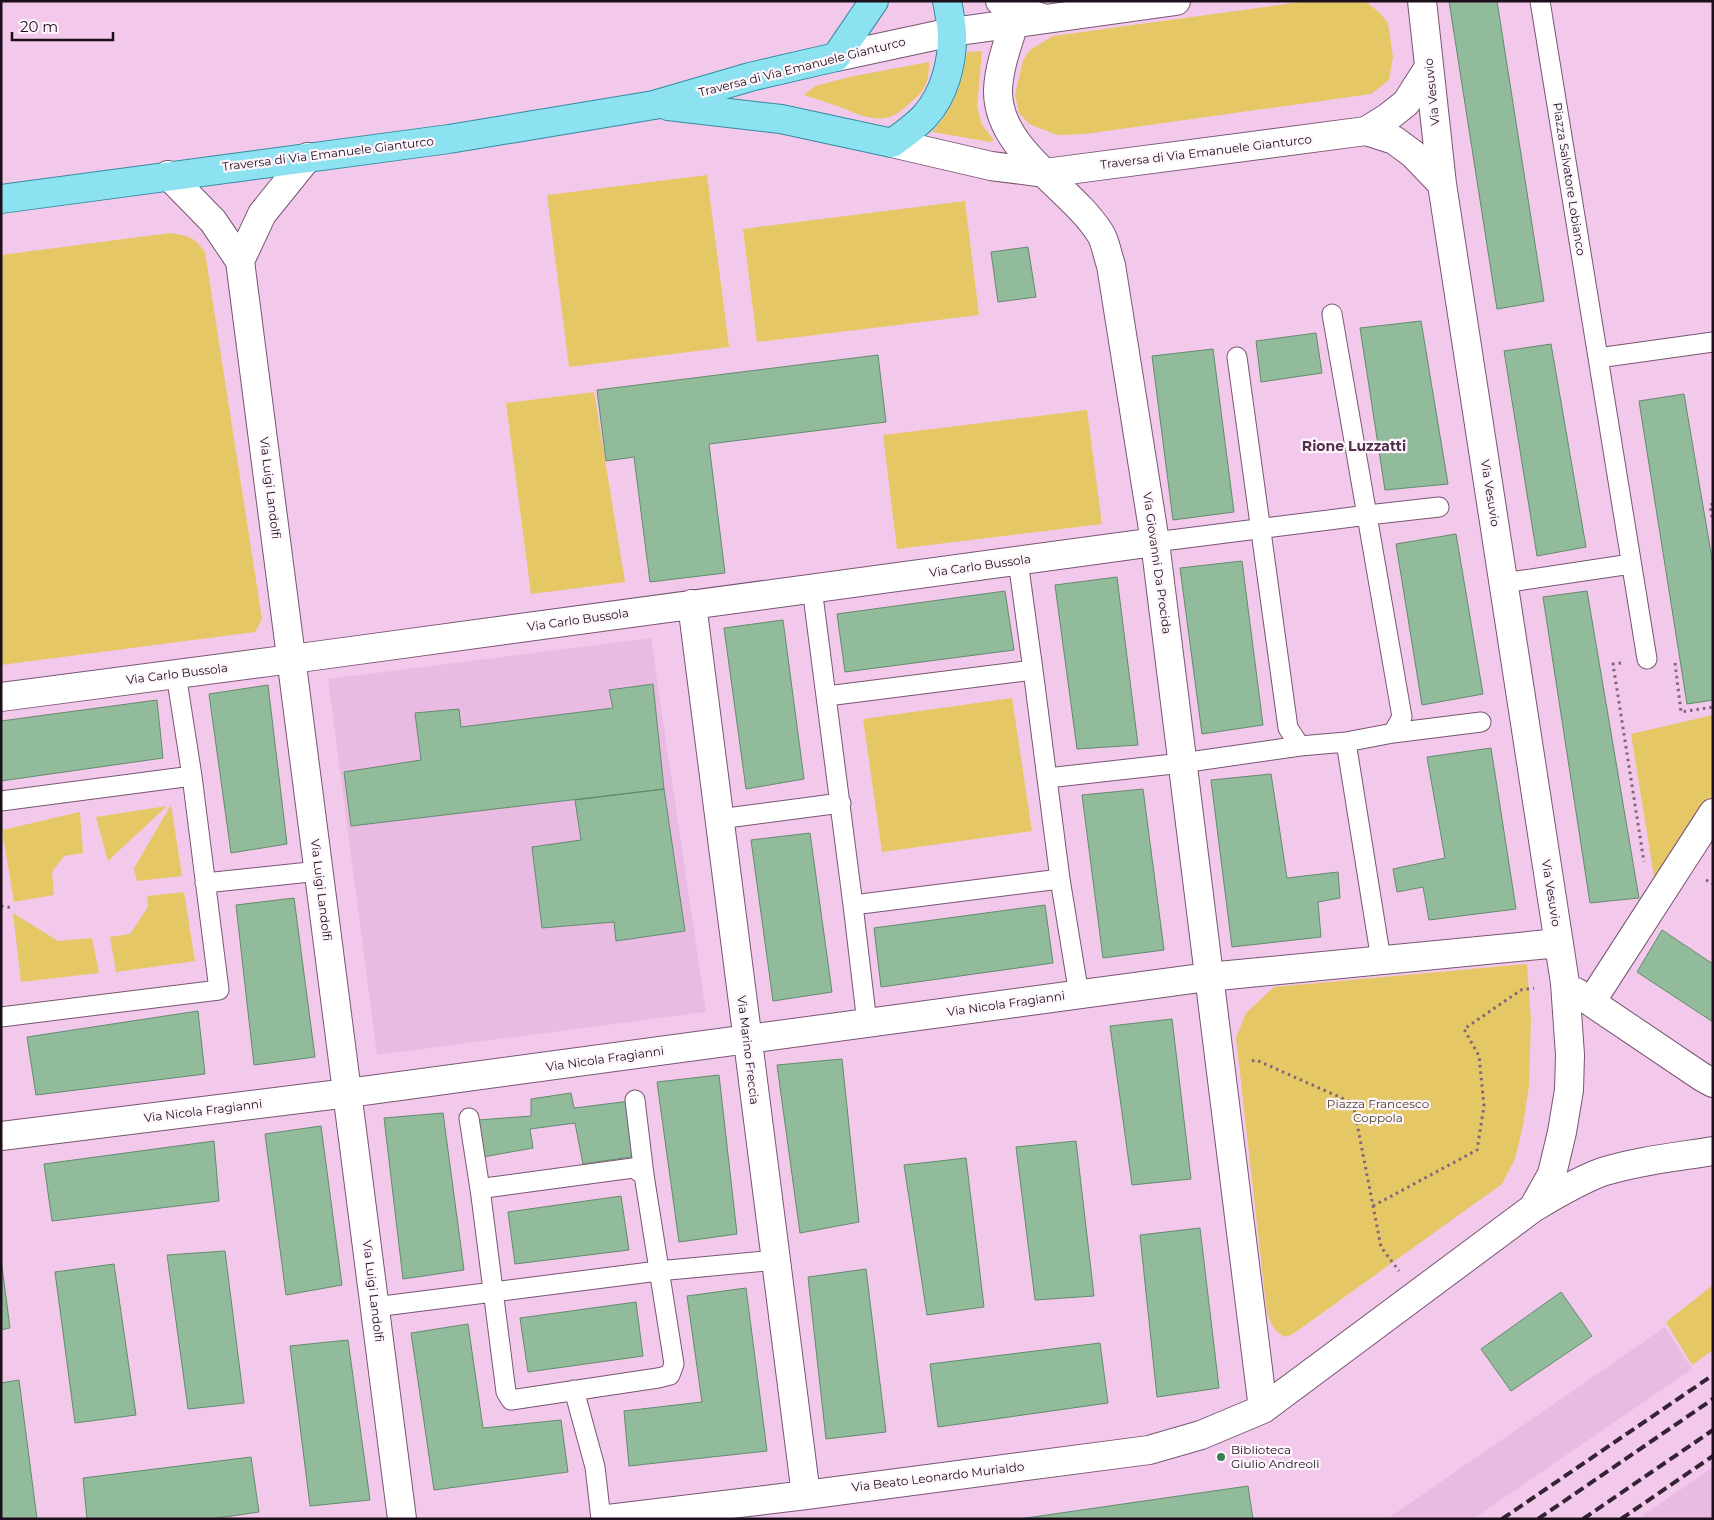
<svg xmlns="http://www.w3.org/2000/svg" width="1714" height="1520" viewBox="0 0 1714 1520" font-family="Montserrat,sans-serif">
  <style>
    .built { fill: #eabbe2 }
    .green { fill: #e6c766 }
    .building { fill: #91bb9b; stroke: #638b6d }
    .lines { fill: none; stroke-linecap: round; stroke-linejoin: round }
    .lane-casing { stroke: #785573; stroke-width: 21 }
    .street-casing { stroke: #785573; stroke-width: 30 }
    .primary-casing { stroke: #348b9f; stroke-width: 30 }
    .path { stroke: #80657b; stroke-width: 3; stroke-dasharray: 2.5 4; stroke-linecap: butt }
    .lane { stroke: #fff; stroke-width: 19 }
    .street { stroke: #fff; stroke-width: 28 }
    .primary { stroke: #8de2f1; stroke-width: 28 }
    .rail { stroke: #352332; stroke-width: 4; stroke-dasharray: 10 5; stroke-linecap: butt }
    .poi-dot { fill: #35804e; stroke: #fff6fd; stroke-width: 2 }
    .labels { text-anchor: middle; stroke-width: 4.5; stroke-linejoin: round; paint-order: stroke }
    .street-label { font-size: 12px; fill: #1c0e1a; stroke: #fff6fd }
    .park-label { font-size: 12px; fill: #484028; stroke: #fff6fd }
    .poi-label { font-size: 12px; fill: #1c0e1a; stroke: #fff6fd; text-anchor: start }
    .neighbourhood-label { font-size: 14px; font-weight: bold; fill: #502f4b; stroke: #fff6fd }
  </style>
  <rect width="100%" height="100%" fill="#f3c9eb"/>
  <path class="built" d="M651,638l55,374 -329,43 -49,-376z
    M1665,1327l27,42 -219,150h-86z
    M1713,1467v52h-75z"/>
  <path class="green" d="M1308,1h57l15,12 8,10 5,34 -4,23 -18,14 -286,40 -28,1 -28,-11 -10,-11 -4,-18 8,-35 7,-10 23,-14z
    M982,51l-5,56 5,18 12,15 -4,2 -58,-10c22,-24 30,-48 35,-80z
    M929,62c0,19 -3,28 -18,40 -7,6 -16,15 -26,16 -17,3 -33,-7 -48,-12 -11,-4 -22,-7 -33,-11l11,-9 39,-10z
    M707,175l22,172 -160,20 -22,-172z
    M965,201l14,114 -222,27 -14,-113z
    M170,233c18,3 24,3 35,19l57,367 -7,13 -254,33v-410z
    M594,392l31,190 -94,12 -25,-191z
    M1087,410l15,114 -205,25 -14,-114z
    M1012,698l20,133 -150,21 -19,-133z
    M1713,715v78l-58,90 -24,-149z
    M171,805l11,71 -45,5 -3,-13z
    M167,806l-59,55 -12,-44z
    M80,812l3,41 -19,3 -12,16 2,23 -40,7 -12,-72z
    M184,892l11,69 -79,11 -6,-35 20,-3 18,-27 -1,-11z
    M13,913l45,28 34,-3 7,35 -78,9z
    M1527,964l4,56 -2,66 -6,39 -8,34 -13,25 -209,150 -8,3c-11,-6 -14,-13 -18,-24l-31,-275 10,-25 28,-26z
    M1713,1285v65l-21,15 -26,-43z"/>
  <path class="building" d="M1449,1h48l47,300 -47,8z
    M1028,247l8,50 -38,5 -7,-50z
    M1421,321l27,163 -63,6 -25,-162z
    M1316,333l6,40 -61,9 -5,-41z
    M1551,344l35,203 -49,9 -33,-205z
    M1213,349l21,163 -61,8 -21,-164z
    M878,355l8,67 -177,22 16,129 -75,9 -16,-125 -28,4 -9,-71z
    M1684,394l29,171v135l-26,4 -48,-303z
    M1456,534l27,160 -61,11 -26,-161z
    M1242,561l21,164 -61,9 -22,-166z
    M1117,577l21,168 -61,4 -22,-164z
    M1005,591l9,59 -169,22 -8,-58z
    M1587,591l52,307 -49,5 -47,-306z
    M783,620l21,159 -58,10 -22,-161z
    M653,684l11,105 -313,37 -7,-54 77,-12 -6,-47 44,-4 2,18 152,-19 -4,-18z
    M268,685l19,159 -56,9 -22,-159z
    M157,700l6,58 -162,23v-60z
    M1491,748l25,161 -87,11 -6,-33 -26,5 -4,-23 52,-11 -18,-101z
    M1271,774l16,104 51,-6 2,26 -22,4 3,35 -89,10 -21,-167z
    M664,789l21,142 -69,10 -2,-19 -72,6 -10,-81 49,-7 -6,-40z
    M1143,789l21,161 -61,8 -21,-163z
    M810,833l22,159 -59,9 -22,-161z
    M294,898l21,159 -61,8 -18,-160z
    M1045,905l8,58 -172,24 -7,-59z
    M1662,930l51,34v58l-76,-50z
    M198,1011l7,63 -169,21 -9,-58z
    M1172,1019l19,160 -59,6 -22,-159z
    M842,1059l17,163 -59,11 -23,-168z
    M719,1075l18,159 -58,8 -22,-160z
    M571,1093l3,15 56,-7 7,55 -54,8 -8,-41 -45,6 3,19 -50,9 -5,-37 53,-4v-17z
    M443,1113l21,157 -61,9 -19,-161z
    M321,1126l21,159 -56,10 -21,-161z
    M214,1141l5,60 -167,20 -8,-57z
    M1076,1141l18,155 -59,4 -19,-153z
    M966,1158l18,149 -57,8 -23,-150z
    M621,1196l8,54 -114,14 -7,-52z
    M1200,1228l19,160 -62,9 -17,-162z
    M225,1251l19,152 -56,6 -21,-154z
    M1,1259l9,69 -9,2z
    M114,1264l22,151 -61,8 -20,-151z
    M866,1269l20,163 -60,7 -18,-162z
    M746,1288l21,163 -138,15 -5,-55 78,-9 -15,-106z
    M1561,1292l31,44 -81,55 -30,-42z
    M636,1302l7,54 -115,16 -8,-54z
    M468,1324l15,104 78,-8 7,52 -134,18 -23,-157z
    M348,1340l22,160 -60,6 -20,-160z
    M1100,1343l8,60 -170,24 -8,-63z
    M19,1380l18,139h-36v-136z
    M251,1457l8,55 -48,7h-124l-4,-41z
    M1248,1486l5,33h-234z"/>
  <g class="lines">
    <g class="lane-casing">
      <path id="lane" d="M1540,1l107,658
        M1332,314l70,403 -9,16 -47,9 35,218
        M1237,357l51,371 12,18 46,-4
        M1598,358l115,-16
        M1155,542l213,-27 71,-8
        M1018,561l15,109
        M1504,583l127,-19
        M812,588l41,317 207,-26 -27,-209 -206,26
        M176,674l16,102
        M1393,733l88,-11
        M1047,778l135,-15 118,-17
        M1,801l191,-25 27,214 -218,27
        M719,819l122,-16
        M1060,879l19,116
        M205,883l114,-12
        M853,905l14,118
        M635,1100l9,75
        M469,1118l12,78
        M633,1168l11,7 30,189 -4,11 -12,3 -147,22 -5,-8 -25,-196 4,-8z
        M375,1307l283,-36 118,-11
        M574,1390l21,77 6,52"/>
    </g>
    <g class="street-casing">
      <path id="street" d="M1000,1l18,9 25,8
        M1014,24c-7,22 -15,43 -16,66 -1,60 73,97 102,143 6,9 7,22 11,32l44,277 108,867
        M836,57l116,-25 224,-31
        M1366,131l28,9 19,14 29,30
        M892,143l99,23 54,7 321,-42 21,-13 19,-15 23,-36
        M168,175l45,46 27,40 162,1258
        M240,261l22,-47 46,-57
        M692,604l114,891
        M1,697l291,-38 863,-117
        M1576,992l126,85 11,6
        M1591,1002l122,-189
        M1,1136l347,-43 860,-116 351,-34
        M1533,1208c22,-13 45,-27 69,-36 35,-11 74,-15 111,-21
        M608,1519l198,-24 343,-45 52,-15 62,-26 270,-201 19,-34 10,-42 7,-42 1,-35 -5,-72 -123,-799 -20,-183"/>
    </g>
    <g class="primary-casing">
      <path id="primary" d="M668,106l113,13 111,24c11,-8 24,-17 33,-27 20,-22 28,-55 27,-84 -1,-10 -3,-21 -5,-31
        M1,199l448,-60 205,-34 96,-28 86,-20 38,-56"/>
    </g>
    <path class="path" d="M1713,504l-3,1 3,17
      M1621,663l-8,1 31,198
      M1675,663l6,49 32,-5
      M1706,880l7,4
      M1,906l12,2
      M1252,1061l4,-1 97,43 28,144 18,24
      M1373,1206l104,-56 7,-44 -5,-50 -15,-27 57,-39 13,-2"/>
    <use href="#lane" class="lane"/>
    <use href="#street" class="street"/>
    <use href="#primary" class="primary"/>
    <path class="rail" d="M1502,1519l211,-144
      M1538,1519l175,-120
      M1583,1519l130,-89
      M1621,1519l92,-63"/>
  </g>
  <circle class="poi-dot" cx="1221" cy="1457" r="5"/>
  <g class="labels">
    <g class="street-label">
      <text transform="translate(802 67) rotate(-14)" y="4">Traversa di Via Emanuele Gianturco</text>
      <text transform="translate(1432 92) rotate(-96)" y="4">Via Vesuvio</text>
      <text transform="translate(1206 152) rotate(-7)" y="4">Traversa di Via Emanuele Gianturco</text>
      <text transform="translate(328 154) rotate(-7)" y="4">Traversa di Via Emanuele Gianturco</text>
      <text transform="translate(1569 179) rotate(81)" y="4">Piazza Salvatore Lobianco</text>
      <text transform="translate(270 488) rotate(83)" y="4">Via Luigi Landolfi</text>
      <text transform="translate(1490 493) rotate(81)" y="4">Via Vesuvio</text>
      <text transform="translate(1157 563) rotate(82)" y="4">Via Giovanni Da Procida</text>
      <text transform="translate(980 566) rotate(-8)" y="4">Via Carlo Bussola</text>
      <text transform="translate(578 620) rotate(-8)" y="4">Via Carlo Bussola</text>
      <text transform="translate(177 674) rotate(-7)" y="4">Via Carlo Bussola</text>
      <text transform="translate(321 890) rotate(83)" y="4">Via Luigi Landolfi</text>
      <text transform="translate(1551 893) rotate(81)" y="4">Via Vesuvio</text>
      <text transform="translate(1006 1004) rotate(-8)" y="4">Via Nicola Fragianni</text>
      <text transform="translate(748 1050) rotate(83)" y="4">Via Marino Freccia</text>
      <text transform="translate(605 1059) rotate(-8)" y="4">Via Nicola Fragianni</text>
      <text transform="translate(203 1111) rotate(-7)" y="4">Via Nicola Fragianni</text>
      <text transform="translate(373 1291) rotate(83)" y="4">Via Luigi Landolfi</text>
      <text transform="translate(938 1477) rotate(-7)" y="4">Via Beato Leonardo Murialdo</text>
    </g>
    <g class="park-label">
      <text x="1378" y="1108">Piazza Francesco<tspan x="1378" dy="14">Coppola</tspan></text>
    </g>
    <g class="poi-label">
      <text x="1231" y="1454">Biblioteca<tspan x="1231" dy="14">Giulio Andreoli</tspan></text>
    </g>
    <g class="neighbourhood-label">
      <text x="1354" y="451">Rione Luzzatti</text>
    </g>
  </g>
  <rect width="1714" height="1520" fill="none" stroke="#1c0e1a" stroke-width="5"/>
  <path d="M12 32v8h101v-8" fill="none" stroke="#1c0e1a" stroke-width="2.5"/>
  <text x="20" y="32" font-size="15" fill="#1c0e1a" stroke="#fff6fd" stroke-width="4" paint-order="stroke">20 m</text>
</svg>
